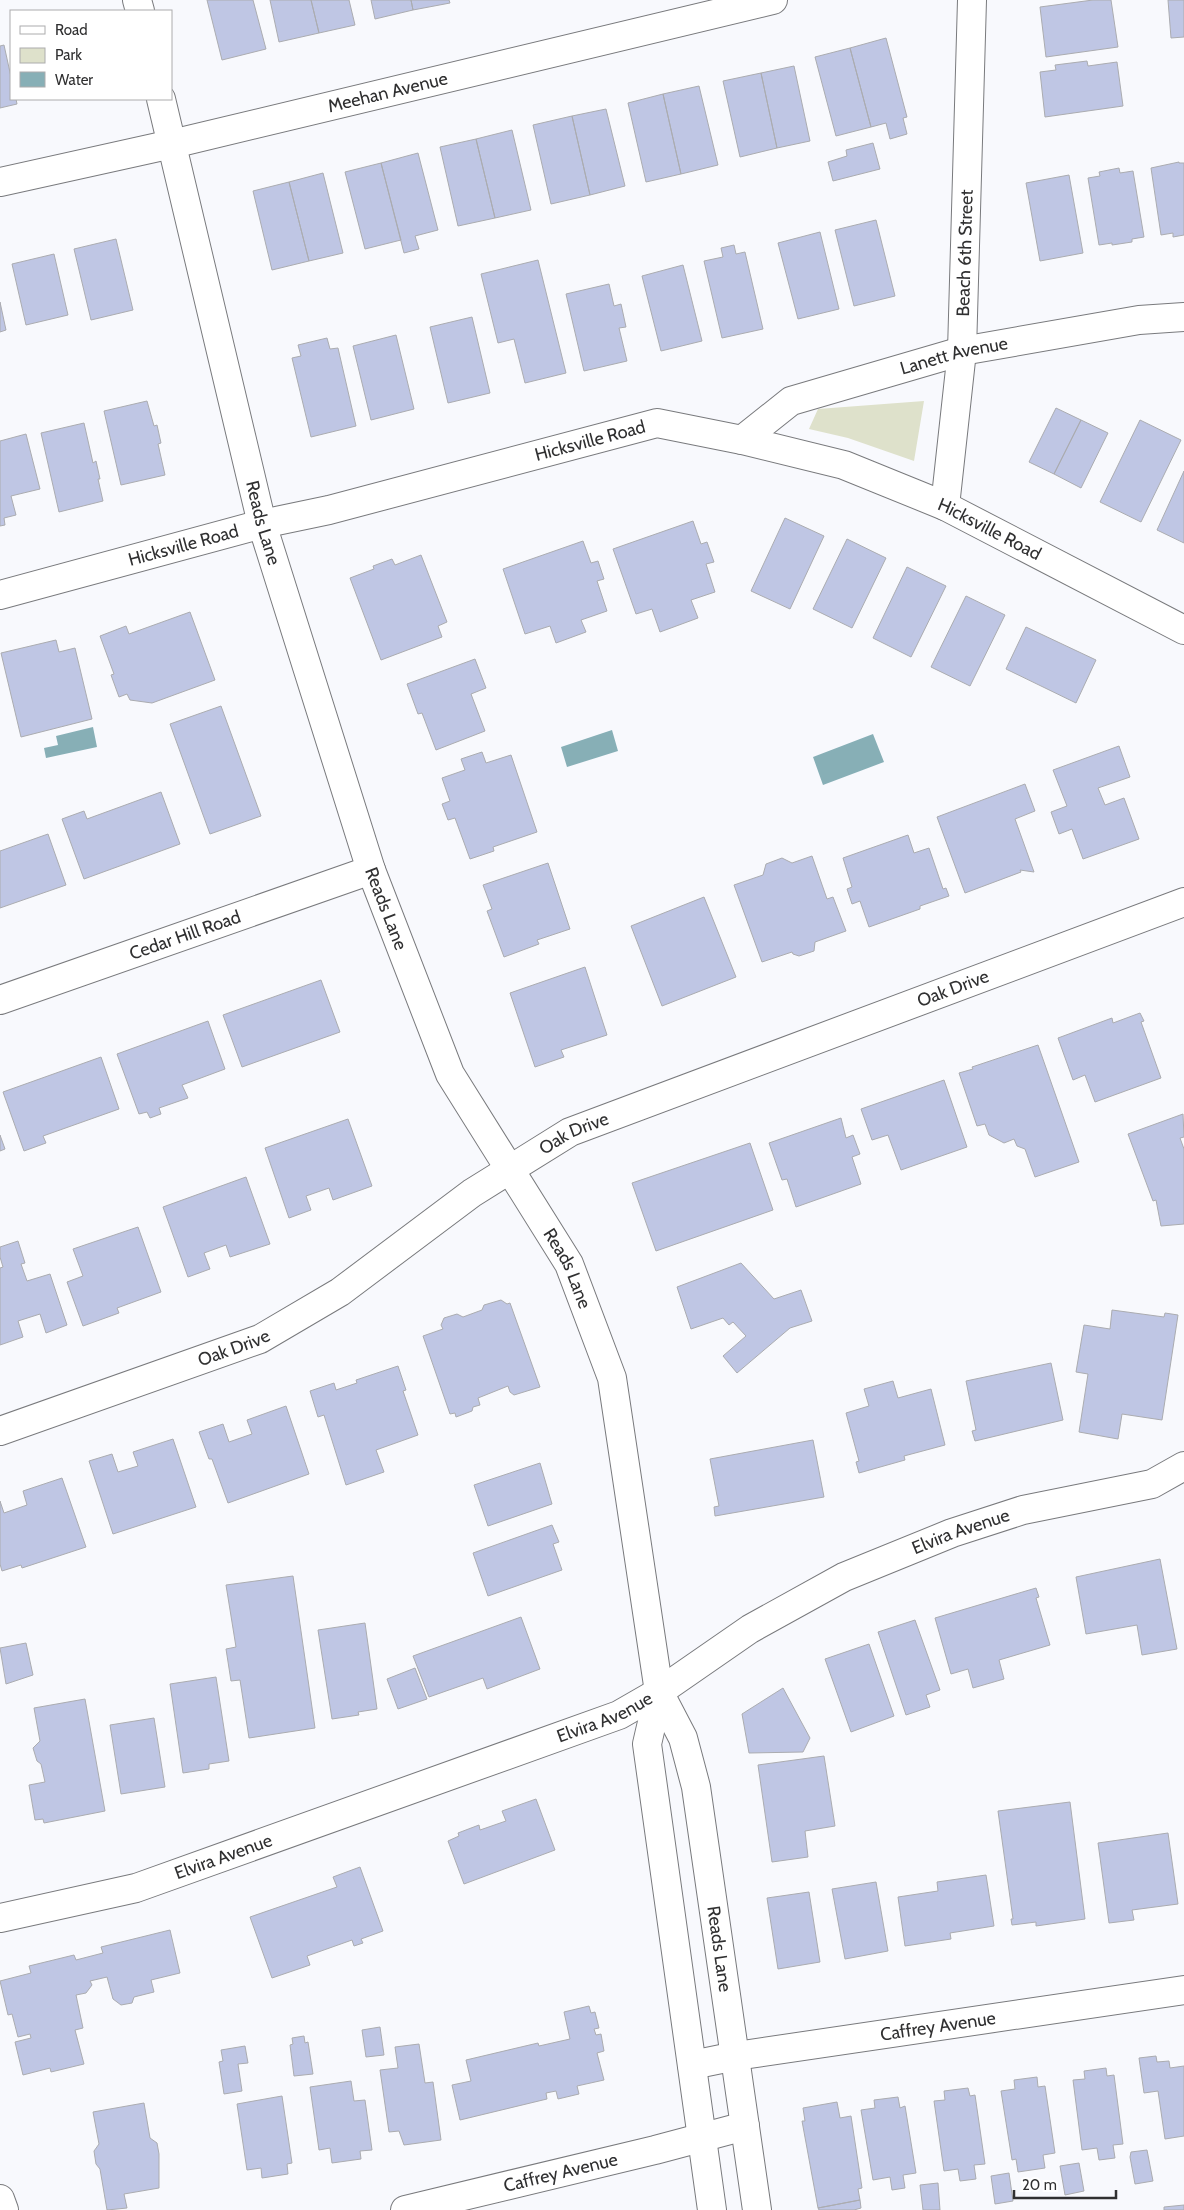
<svg xmlns="http://www.w3.org/2000/svg" width="1184" height="2210" viewBox="0 0 1184 2210" font-family="Cabin,sans-serif">
  <style>
    .green { fill: #dee1cb }
    .water { fill: #87afb6 }
    .building { fill: #bfc6e4; stroke: #abacb0 }
    .lines { fill: none; stroke-linecap: round; stroke-linejoin: round }
    .street-casing { stroke: #797a7d; stroke-width: 30 }
    .street { stroke: #fff; stroke-width: 28 }
    .labels { text-anchor: middle; stroke-width: 4.5; stroke-linejoin: round; paint-order: stroke }
    .street-label { font-size: 18px; fill: #303031; stroke: #fff }
  </style>
  <rect width="100%" height="100%" fill="#f8f9fd"/>
  <path class="green" d="M924,401l-10,60 -66,-23 -39,-9 9,-20z"/>
  <path class="water" d="M93,727l4,20 -51,11 -2,-10 14,-3 -2,-9z
    M612,730l6,21 -51,16 -6,-20z
    M873,734l11,28 -61,23 -10,-28z"/>
  <path class="building" d="M207,0h46l13,49 -44,11z
    M270,0h41l8,33 -40,9z
    M311,0h38l6,25 -36,8z
    M371,0h40l2,10 -38,9z
    M411,0h38l1,3 -37,7z
    M1093,0h18l7,47 -72,10 -6,-50z
    M1168,0h16v37l-13,1z
    M886,38l21,79 -4,1 4,16 -17,5 -4,-16 -15,4 -21,-79z
    M4,45l7,32v22h5l1,5 -17,4v-62z
    M850,48l21,79 -35,9 -21,-79z
    M1087,61l1,5 29,-4 6,44 -78,11 -5,-45 16,-2 -1,-5z
    M794,66l16,75 -33,7 -16,-75z
    M761,73l16,75 -37,9 -17,-76z
    M699,86l19,79 -37,9 -18,-80z
    M663,94l18,80 -35,8 -18,-79z
    M606,109l19,77 -35,9 -18,-79z
    M572,116l18,79 -39,9 -18,-79z
    M512,130l19,80 -36,8 -19,-79z
    M476,139l19,79 -37,8 -18,-79z
    M873,143l7,26 -47,12 -5,-19 19,-6 -1,-6z
    M418,153l20,77 -23,6 4,13 -15,4 -23,-90z
    M1179,162v1h5v72l-11,2v-4l-12,2 -10,-67z
    M381,163l20,77 -36,9 -20,-77z
    M1119,168l1,5 13,-2 11,66 -12,2v3l-20,3v-2l-13,2 -11,-67 12,-2 -1,-4z
    M323,173l20,80 -34,8 -20,-79z
    M1069,175l14,78 -43,8 -14,-78z
    M289,182l20,79 -37,9 -19,-79z
    M876,220l19,76 -41,10 -19,-76z
    M820,232l19,77 -41,10 -20,-76z
    M116,239l17,71 -42,10 -17,-71z
    M734,245l2,9 9,-2 18,77 -41,9 -18,-77 19,-4 -2,-9z
    M54,254l14,61 -42,10 -14,-61z
    M538,260l28,113 -41,10 -11,-44 -16,4 -17,-69z
    M683,265l19,76 -41,10 -19,-75z
    M609,284l5,22 7,-2 5,23 -7,1 8,33 -43,10 -18,-77z
    M0,302l6,28 -6,2z
    M472,317l18,76 -42,10 -18,-76z
    M396,335l18,74 -43,11 -18,-74z
    M327,338l3,11 8,-1 18,78 -45,11 -19,-79 9,-2 -3,-11z
    M147,401l7,25 3,-1 4,18 -3,1 7,31 -44,10 -17,-74z
    M1056,408l25,12 -27,54 -25,-12z
    M1081,420l27,13 -27,55 -27,-14z
    M1140,420l41,20 -40,82 -41,-20z
    M84,423l9,40 3,-2 4,18h-2l5,22 -44,11 -18,-79z
    M26,434l14,55 -29,7 5,19 -12,3 1,7 -5,1v-85z
    M1184,471v72l-27,-13z
    M785,518l39,18 -34,73 -39,-18z
    M693,521l8,23 6,-2 7,20 -8,2 9,28 -24,8 7,18 -38,14 -8,-23 -16,5 -23,-65z
    M847,539l39,19 -34,70 -39,-19z
    M583,541l8,22 7,-2 6,18 -7,2 10,30 -26,9 5,12 -30,11 -6,-17 -25,8 -22,-65z
    M421,555l26,67 -9,4 4,11 -61,23 -31,-82 24,-9 -1,-3 19,-7 3,6z
    M907,567l39,19 -35,71 -38,-19z
    M966,596l39,19 -35,71 -39,-19z
    M190,612l25,68 -63,23 -22,-3 -3,-6 -8,3 -8,-22 3,-1 -14,-38 26,-10 3,8z
    M1026,627l70,33 -20,43 -70,-34z
    M56,640l3,12 16,-4 17,71 -71,18 -20,-84z
    M475,659l11,29 -15,6 14,37 -49,19 -14,-37 -4,1 -11,-30z
    M221,706l40,110 -51,18 -40,-110z
    M1119,746l11,31 -32,11 7,17 19,-7 15,41 -56,20 -11,-30 -13,5 -8,-22 16,-6 -14,-36z
    M482,752l4,11 25,-8 26,77 -44,15 1,4 -24,8 -15,-41 -7,2 -6,-16 8,-3 -8,-23 23,-8 -4,-11z
    M1025,784l10,27 -20,8 19,53 -14,-2 1,2 -56,21 -28,-76z
    M161,792l19,52 -96,35 -22,-60 22,-8 3,8z
    M48,834l18,51 -66,23v-57z
    M908,835l6,18 15,-5 14,41 3,-1 3,8 -29,10v3l-51,18 -9,-26 -8,3 -5,-15 5,-2 -9,-29z
    M812,856l15,43 6,-2 13,34 -31,11 -1,9 -15,5 -6,-2 -1,-2 -30,10 -28,-77 29,-10 3,-11 16,-6 10,5z
    M548,863l22,66 -33,11 2,4 -35,13 -17,-46 5,-2 -9,-24z
    M704,897l32,80 -74,29 -31,-80z
    M585,967l22,68 -46,15 3,7 -29,10 -25,-74z
    M321,980l19,52 -98,35 -19,-52z
    M1140,1013l4,8 -3,1 20,56 -66,24 -10,-27 -12,5 -15,-42 54,-20 1,5z
    M208,1021l17,48 -43,16 6,13 -29,10 2,6 -11,4 -3,-6 -8,2 -22,-60z
    M1038,1045l41,117 -44,15 -10,-28 -8,-3 -3,-7 -10,4 -15,-8 -4,-11 -8,2 -18,-53 14,-4 -1,-2z
    M101,1057l18,52 -76,27 3,7 -22,8 -21,-59z
    M944,1080l23,67 -66,23 -13,-35 -16,5 -11,-31z
    M1183,1114l1,23 -4,1 4,11v75l-23,2 -5,-26 -3,1 -25,-67z
    M841,1118l5,20 7,-3 7,19 -8,3 9,27 -65,23 -9,-28 -5,1 -13,-37z
    M348,1119l24,67 -39,14 -4,-12 -23,8 5,14 -22,8 -24,-70z
    M0,1135l5,14 -5,2z
    M750,1143l23,67 -117,41 -24,-68z
    M246,1177l24,67 -40,13 -4,-12 -22,8 6,16 -22,8 -25,-70z
    M138,1227l23,65 -44,16 2,5 -36,13 -16,-44 16,-6 -10,-27z
    M18,1241l7,22 -4,1 6,17 23,-7 17,51 -21,8 -6,-19 -22,7 5,16 -23,8v-77l3,-1 -3,-10v-10z
    M741,1263l33,36 27,-9 11,31 -22,7 -53,45 -14,-17 23,-20 -13,-14 -4,3 -6,-7 -32,11 -14,-42z
    M501,1300l6,4 3,-1 30,84 -26,8 -4,-3 -2,-6 -30,12 2,7 -7,2 -1,4 -16,6 -1,-4 -5,1 -27,-78 20,-7 -2,-4 3,-7 13,-4 6,3 19,-7 2,-5z
    M1112,1310l52,7 1,-4 13,2 -16,105 -40,-6 -4,25 -39,-7 9,-58 -12,-2 8,-47 26,4z
    M1051,1363l12,57 -88,21 -3,-10 4,-1 -10,-49z
    M398,1366l8,24 -3,1 15,44 -42,15 8,22 -38,13 -22,-70 -6,2 -8,-26 24,-8 2,7 21,-7 -1,-3z
    M893,1381l5,17 33,-9 14,56 -41,11 1,4 -46,13 -3,-11 3,-1 -13,-48 23,-7 -5,-17z
    M286,1406l23,68 -81,29 -16,-44h-3l-10,-27 24,-8 6,18 23,-8 -5,-14z
    M173,1439l23,68 -83,27 -24,-73 23,-7 6,18 20,-6 -5,-14z
    M813,1440l11,57 -109,19 -1,-9 5,-1 -9,-47z
    M540,1463l12,41 -64,22 -14,-41z
    M62,1478l24,69 -64,21 -1,-3 -19,6 -2,-7v-63l4,12 23,-8 -4,-14z
    M552,1525l7,17 -6,2 9,26 -74,26 -15,-43z
    M1160,1559l17,90 -35,6 -5,-30 -51,9 -10,-57z
    M293,1576l22,152 -66,10 -9,-58 -9,1 -5,-32 10,-2 -10,-62z
    M1036,1588l3,9 -3,1 14,47 -51,15 5,19 -31,9 -5,-19 -17,5 -16,-56z
    M521,1617l19,52 -53,20 -4,-11 -54,19 -16,-41z
    M915,1620l25,70 -14,5 4,12 -24,8 -28,-83z
    M365,1623l12,86 -19,3 1,3 -27,4 -14,-89z
    M26,1643l7,32 -27,9 -6,-36z
    M869,1644l25,72 -43,16 -26,-73z
    M415,1668l12,31 -29,10 -11,-30z
    M216,1677l13,84 -20,3v5l-26,4 -13,-89z
    M783,1688l27,50 -7,14 -54,1 -7,-39z
    M85,1699l20,112 -61,12 -1,-4 -8,1 -6,-35 16,-3 -4,-18 -4,-3 -4,-13 7,-7 -6,-33z
    M154,1718l11,69 -44,7 -11,-69z
    M824,1756l11,70 -30,5 3,26 -36,5 -14,-97z
    M536,1799l19,51 -91,34 -16,-43 11,-5 -1,-3 21,-8 1,5 26,-9 -4,-10z
    M1070,1802l15,117 -49,7v-4l-24,3 -1,-6h2l-15,-108z
    M1168,1833l10,71 -46,6 2,10 -25,3 -11,-80z
    M360,1867l23,64 -22,8 2,4 -9,3 -2,-6 -45,16 3,9 -38,13 -22,-61 87,-30 -4,-10z
    M986,1875l8,51 -44,7 1,6 -46,7 -7,-49 40,-6 -1,-9z
    M876,1882l12,69 -43,8 -13,-70z
    M809,1892l11,70 -42,7 -11,-71z
    M170,1930l10,43 -29,7 3,12 -20,5 -2,6 -11,2 -8,-6 -6,-22 -17,4 2,4 -6,8 -10,2 7,33 -8,2 9,34 -33,8 -1,-4 -27,7 -8,-33 16,-4 -1,-4 -12,3 -6,-23 -4,1 -8,-34 31,-8 -2,-7 45,-11 2,5 27,-7 -2,-6z
    M589,2006l2,7 4,-1 4,16 -5,1 2,6 5,-1 3,17 -7,2 7,27 -27,6 2,8 -21,5 -2,-8 -10,2 1,6 -87,21 -8,-35 19,-4 -5,-21 72,-17 1,3 31,-7 -6,-27z
    M380,2027l4,28 -18,2 -4,-27z
    M304,2036l1,7 3,-1 5,32 -19,2 -4,-31 3,-1 -1,-6z
    M419,2044l6,39 8,-1 8,58 -37,5 -5,-14 -10,1 -9,-62 18,-2 -3,-21z
    M245,2046l3,17 -10,1 4,27 -18,3 -5,-32 4,-1 -2,-11z
    M1156,2056l1,6 12,-1 1,7 14,-2v70l-19,3 -7,-48 -14,2 -5,-35z
    M1106,2068l1,8 7,-1 9,69 -10,1 2,13 -16,2 -2,-12 -15,2 -9,-70 12,-1 -1,-8z
    M1037,2077l1,10 7,-1 10,67 -12,2 2,13 -27,4 -2,-13 -4,1 -11,-69 14,-2 -1,-9z
    M351,2081l3,20 11,-1 7,50 -12,1 1,8 -29,4 -2,-15 -11,2 -9,-63z
    M968,2088l2,8 5,-1 10,69 -11,1 2,14 -16,2 -2,-12 -14,2 -10,-70 11,-1 -1,-9z
    M282,2096l10,67 -5,1 1,10 -26,4 -1,-10 -14,2 -10,-66z
    M898,2097l2,11 5,-2 11,67 -13,2 2,13 -13,2 -2,-13 -17,3 -12,-70 14,-2 -1,-8z
    M837,2102l3,16 11,-2 11,72 -4,1 2,11 -42,8 -16,-87h3l-2,-13z
    M144,2103l6,35 7,5 2,11v34l-35,6 3,14 -20,2 -7,-41 -4,-5 -2,-13 5,-7 -6,-32z
    M1147,2150l6,31 -18,3 -5,-27 1,-5z
    M1079,2163l5,28 -19,4 -5,-29z
    M1009,2173l4,28 -18,3 -4,-28z
    M938,2183l2,27h-17l-3,-25z
    M860,2200l1,8 -7,2h-35l-1,-2z
    M1184,2205v5h-20v-3z"/>
  <g class="lines">
    <g class="street-casing">
      <g id="street">
        <path d="M137,0l3,11"/>
        <path id="s1" d="M161,99l101,425 109,346 79,204 119,190 43,114 47,314 24,46 13,49 61,423"/>
        <path id="s2" d="M0,182l172,-38 601,-144"/>
        <path id="s3" d="M742,440l49,-39 171,-50 177,-31 45,-3"/>
        <path id="s4" d="M945,506l17,-155 10,-351"/>
        <path id="s5" d="M0,595l262,-71 67,-14 328,-87 85,17 102,25 101,41 239,124"/>
        <path id="s6" d="M0,1000l371,-130"/>
        <path id="s7" d="M0,1431l260,-92 80,-47 132,-99 98,-61 614,-230"/>
        <path d="M659,1692l-12,52 65,466"/>
        <path id="s8" d="M0,1918l136,-30 483,-173 40,-23 91,-63 94,-52 108,-44 71,-23 129,-26 32,-18"/>
        <path id="s9" d="M692,2065l44,-9 448,-66"/>
        <path d="M0,2199l4,11"/>
        <path id="s10" d="M405,2210l250,-60 90,-24"/>
      </g>
    </g>
    <use href="#street" class="street"/>
  </g>
  <g class="labels">
    <g class="street-label">
      <text dy="6" stroke="none"><textPath href="#s2" startOffset="398">Meehan Avenue</textPath></text>
      <text dy="6" stroke="none"><textPath href="#s4" startOffset="254">Beach 6th Street</textPath></text>
      <text dy="6" stroke="none"><textPath href="#s3" startOffset="232">Lanett Avenue</textPath></text>
      <text dy="6" stroke="none"><textPath href="#s5" startOffset="610">Hicksville Road</textPath></text>
      <text dy="6" stroke="none"><textPath href="#s1" startOffset="436">Reads Lane</textPath></text>
      <text dy="6" stroke="none"><textPath href="#s5" startOffset="1030">Hicksville Road</textPath></text>
      <text dy="6" stroke="none"><textPath href="#s5" startOffset="190">Hicksville Road</textPath></text>
      <text dy="6" stroke="none"><textPath href="#s1" startOffset="841">Reads Lane</textPath></text>
      <text dy="6" stroke="none"><textPath href="#s6" startOffset="196">Cedar Hill Road</textPath></text>
      <text dy="6" stroke="none"><textPath href="#s7" startOffset="1058">Oak Drive</textPath></text>
      <text dy="6" stroke="none"><textPath href="#s7" startOffset="652">Oak Drive</textPath></text>
      <text dy="6" stroke="none"><textPath href="#s1" startOffset="1246">Reads Lane</textPath></text>
      <text dy="6" stroke="none"><textPath href="#s7" startOffset="248">Oak Drive</textPath></text>
      <text dy="6" stroke="none"><textPath href="#s8" startOffset="1042">Elvira Avenue</textPath></text>
      <text dy="6" stroke="none"><textPath href="#s8" startOffset="638">Elvira Avenue</textPath></text>
      <text dy="6" stroke="none"><textPath href="#s8" startOffset="232">Elvira Avenue</textPath></text>
      <text dy="6" stroke="none"><textPath href="#s1" startOffset="1948">Reads Lane</textPath></text>
      <text dy="6" stroke="none"><textPath href="#s9" startOffset="249">Caffrey Avenue</textPath></text>
      <text dy="6" stroke="none"><textPath href="#s10" startOffset="160">Caffrey Avenue</textPath></text>
    </g>
  </g>
  <rect x="10" y="10" width="162" height="90" fill="#ffffff" stroke="#acacad"/>
  <rect x="20" y="26" width="25" height="8" fill="#ffffff" stroke="#acacad"/>
  <text x="55" y="35" font-size="15" fill="#303031">Road</text>
  <rect x="20" y="48" width="25" height="15" fill="#dee1cb" stroke="#acacad"/>
  <text x="55" y="60" font-size="15" fill="#303031">Park</text>
  <rect x="20" y="72" width="25" height="15" fill="#87afb6" stroke="#acacad"/>
  <text x="55" y="85" font-size="15" fill="#303031">Water</text>
  <path d="M1014 2190v8h102v-8" fill="none" stroke="#303031" stroke-width="2.5"/>
  <text x="1022" y="2190" font-size="15" fill="#303031" stroke="#ffffff" stroke-width="4" paint-order="stroke">20 m</text>
</svg>
